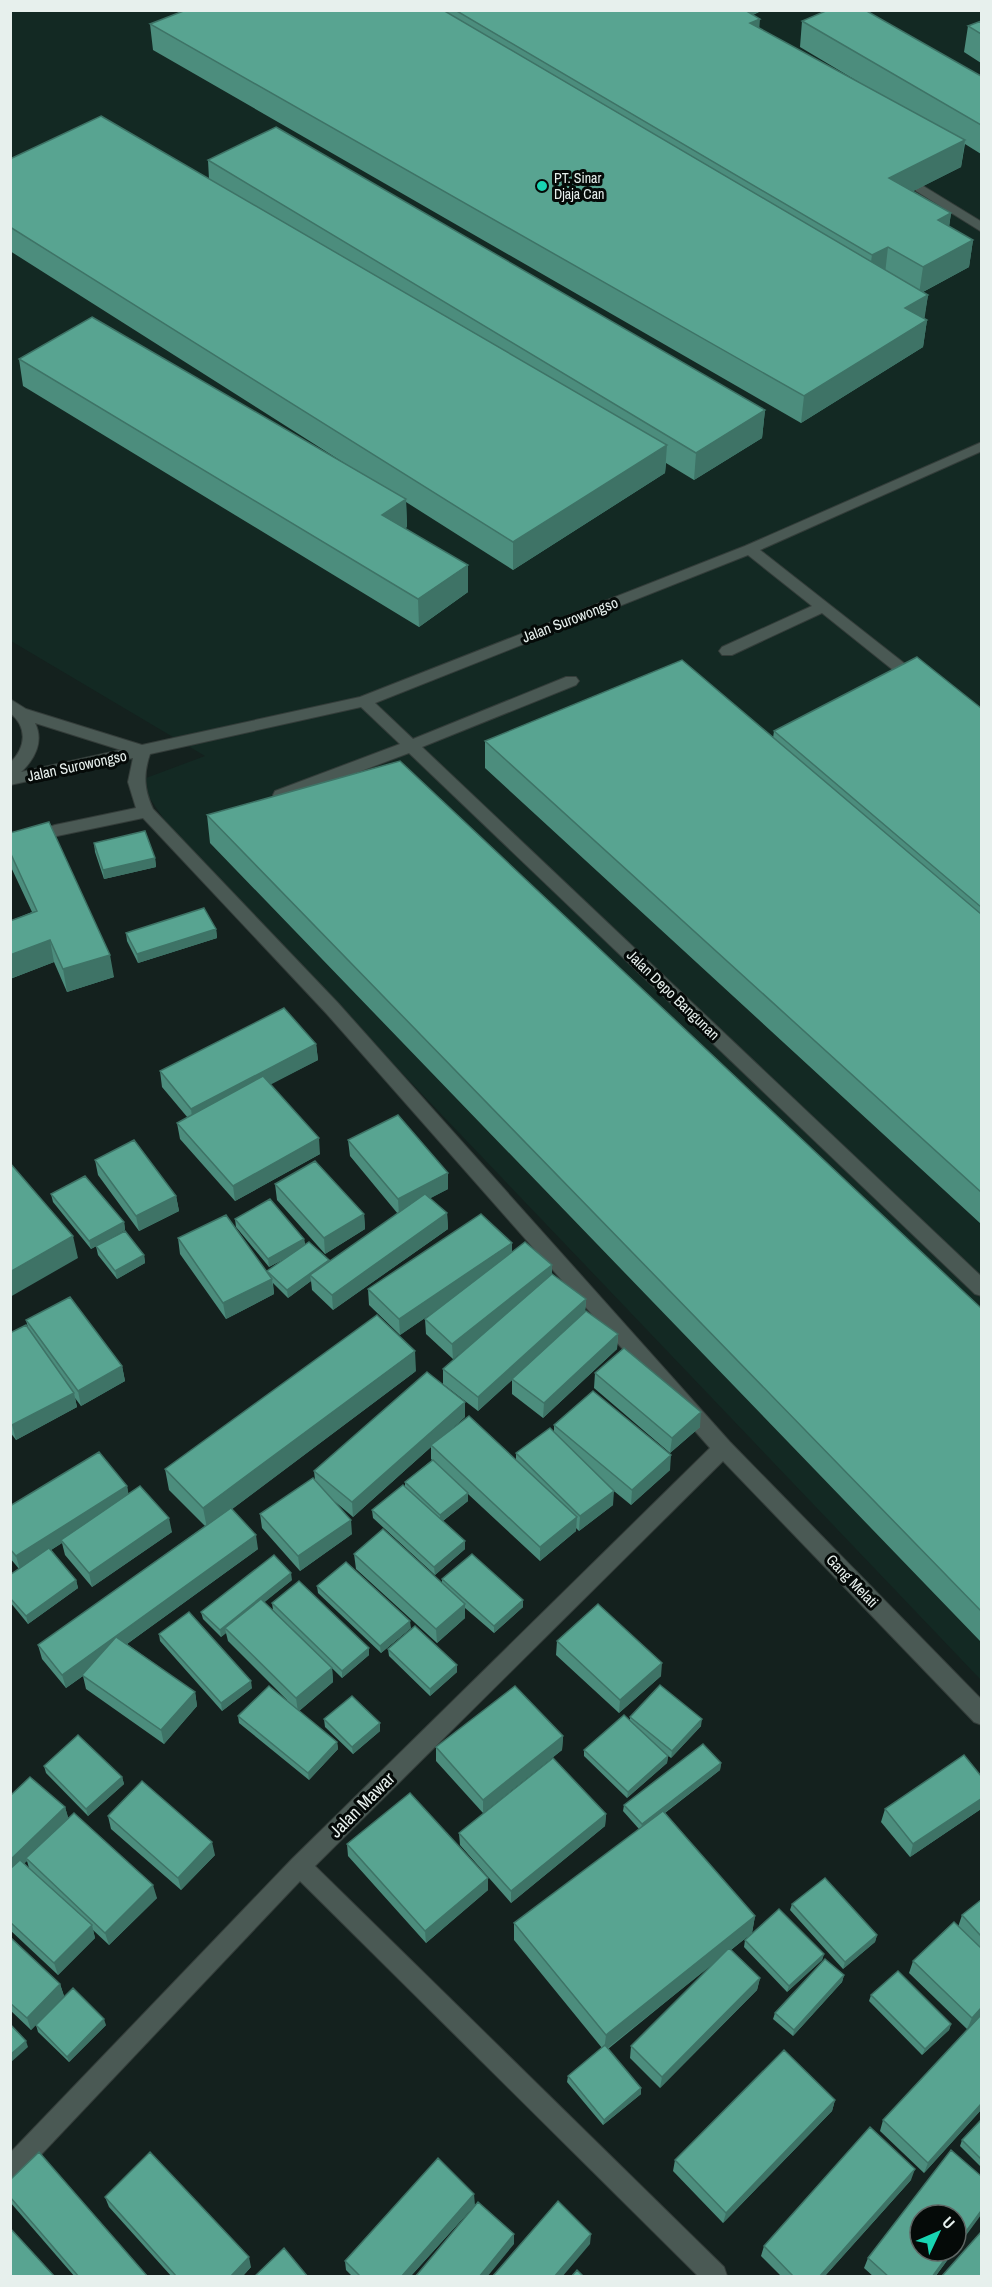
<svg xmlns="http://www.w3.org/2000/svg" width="992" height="2287" viewBox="0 0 992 2287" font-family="'Archivo Narrow',sans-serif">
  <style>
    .built { fill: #132923 }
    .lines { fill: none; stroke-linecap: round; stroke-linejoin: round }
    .minor-casing { stroke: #343d3a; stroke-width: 2 }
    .minor { fill: #4a5954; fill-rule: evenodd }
    .wall { fill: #4c8d7d; fill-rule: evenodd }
    .shaded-wall { fill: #3e7366 }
    .building { fill: #58a491; stroke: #3e7366; stroke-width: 1.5 }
    .poi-dot { fill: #18d5b2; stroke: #050a08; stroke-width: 2 }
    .labels { text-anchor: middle; stroke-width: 6; stroke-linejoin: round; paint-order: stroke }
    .far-poi-label { font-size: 14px; fill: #e7f0ed; stroke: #050a08; text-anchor: start }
    .street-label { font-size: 15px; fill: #e7f0ed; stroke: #050a08 }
    .near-street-label { font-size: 18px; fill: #e7f0ed; stroke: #050a08 }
  </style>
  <rect width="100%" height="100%" fill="#14211e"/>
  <path class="built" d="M11,11h970v1669l-807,-846 -36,-53 67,-25 -194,-115z"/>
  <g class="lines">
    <g class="minor-casing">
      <path id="minor" d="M920,184l62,38v10l-66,-41v-6z
        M982,442v9l-222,99 163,128 3,4 -3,4h-10l-91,-73 -90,42h-10l-3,-4 3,-4 90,-41 -64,-51 -373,148 38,36 153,-62h10l3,4 -3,4 -154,62 560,530v19l-7,-2 -566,-541 -122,46h-12l-2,-4 2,-4 125,-47 -39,-37 -211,47c-7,21 -6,35 3,55l185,194 392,439 252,258v25l-8,-3 -251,-261 -408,405 409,401 3,9h-29l-398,-395 -282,298 -8,4v-30l282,-294 418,-411 -384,-435 -183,-195 -86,18 -47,16v-12l45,-15 81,-17 -8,-26 5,-24 -123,27v-22c16,-15 18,-36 0,-50v-14l16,10 116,36 218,-48 385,-151zM35,723l86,27 -100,22c14,-13 23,-31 14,-49z"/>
    </g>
    <use href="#minor" class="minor"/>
  </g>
  <path class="wall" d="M186,10h577l-10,5 6,13 103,56 -62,-37 2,-26 179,55v78l-16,-10 -4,23 -48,24 38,22 -2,14 24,13 -4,27 -46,25 5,3 -4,23 3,2 -4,27 -122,76 -648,-373 -3,-26z
    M981,21v42l-17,-11 4,-26z
    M10,159l199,20 -1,-19 557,250 -3,28 -68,42 -28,-17 -1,10 -152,97 -107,-68 1,25 -2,1 63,64 -49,35 -396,-241 -4,-27 333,109 -342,-217z
    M981,708v516l-496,-456v-27l288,-3 1,-7z
    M207,815l774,493v334l-771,-799z
    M10,833l104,144 -47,15 -13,-30 -44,17v-58l22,-9 -22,-47z
    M94,843l61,15 1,9 -52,12 -9,-27z
    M216,929l1,9 -79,25 -11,-22 -1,-8z
    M316,1044l2,16 -48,24 50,70 -85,47 -55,-62 -3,-16 11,-5 -26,-31 -2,-16z
    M348,1140l100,49 -18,9 17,15 1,16 -115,81 -21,-20 -1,-9 -23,17 -15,-15 1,11 -48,25 -46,-65 -2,-16 90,35 -1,-2 19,-13 -17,9 -33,-40 -1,-8 69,20 1,5 24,18 69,-48 -48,-58z
    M95,1160l81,36 3,15 -40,20 -41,-56z
    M275,1184l89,30 1,15 -40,25 -48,-54z
    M51,1194l73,28 1,8 -34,19 -38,-47z
    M96,1246l48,9 1,8 -28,16 -19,-24z
    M512,1253l40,12v9l34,25 -1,13 33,22 -1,15 -74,69 -31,-24v-14l-34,31 -35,-27v-15l33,-29 -23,19 -27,-25 -1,-15 23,-17 -48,33 -31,-30 -1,-16z
    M26,1320l96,46 3,15 -44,25 -6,-8 2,9 -61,33 -6,-8v-99l18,-5z
    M416,1371l-184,138 26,40 -131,95 68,48 2,14 -33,38 -78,-55 -3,-13 -17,12 -24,-29 -4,-14 167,-119 -36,-36 -4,-21z
    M595,1373l105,54 -30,26 -76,-65z
    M465,1417l-17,15 68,28v-7l38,-21v-7l116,45 -39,35 -22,-18 4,18 -34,26 -3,-3v3l-36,30 -72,-67v7l-25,20 22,28 -30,26 -62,-57 -1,-8 33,-24v-4l27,-22 -1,-1v-12l-78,70 -20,-17 19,34 -52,37 -38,-43 -2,-14 55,-34 -1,-9z
    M127,1486l1,8 44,38 -80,55 -27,-32 -3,-12 -11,7 25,30 2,8 -50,36 -18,-22v-27l9,-6 -9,-11v-52z
    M354,1554l88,29v-4l81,28 -29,26 -29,-25v10l-28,25 -81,-74z
    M292,1580l-28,22 68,66 1,14 -34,29 38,31 1,7 -29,31 -70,-57 -1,-7 49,-16 -59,-59 -2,-8 -5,4 -18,-18 -2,-7z
    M317,1586l94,42 -30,25 -63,-60z
    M272,1603l97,45v7l-27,23 -69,-68z
    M159,1634l93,54 -30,23 -62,-70z
    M557,1641l104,35 -42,37 -63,-58z
    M388,1649l69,16v7l-27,24 -41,-40z
    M630,1717l71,9 -30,32 -10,-8 7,6 -1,7 -40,35 -43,-42v-6l46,-30z
    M324,1719l56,4v8l-27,23 -28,-27z
    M563,1736l-1,14 -79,63 -47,-52v-14z
    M721,1763l-1,7 -55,43 90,103 -3,17 -21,17 29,28 -3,12 -97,98 -30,-30 1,-12 85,-85 -108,88 33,45 -38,31 -36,-43 1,-6 34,-28 -88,-108v-17l125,-94 -16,-18 1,-6z
    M44,1766l78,11 2,7 -36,32 -42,-43z
    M981,1776v33l-71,48 -29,-35 4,-13z
    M10,1796l55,11 3,11 89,80 -48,47 -16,-15 2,8 -37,37 -48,-45zM27,1861l2,7 -5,-5z
    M606,1814l-1,12 -94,77 -51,-58 -1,-12z
    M108,1816l107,39 -34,35 -70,-61z
    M347,1844l141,46 -62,53 -78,-87z
    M981,1900v115l-14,14 -58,-56 4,-12 45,-34 4,-12z
    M792,1904l85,31 -2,7 -32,27 -53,-59z
    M10,1937l50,47 4,12 -33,34 -21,-20z
    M745,1940l79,14 -2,6 -35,32 -43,-45z
    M844,1975l-2,7 -49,54 -20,-17 2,-6z
    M871,1995l80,29 -2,6 -27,25 -53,-54z
    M36,2025h70l-37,37 -31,-30z
    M835,2100l-3,11 -109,112 -50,-52 2,-11z
    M981,2110l-57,63 -44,-42 3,-11z
    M981,2120v47l-21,-21 2,-6z
    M10,2180l138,97h-73l-65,-75z
    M911,2180l-87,97h-42l-21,-21 3,-10z
    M105,2197l146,70 -9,10h-70l-63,-70z
    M475,2205l-65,72h-57l-7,-7 -1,-9z
    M920,2251h34l-19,26h-61l-10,-9 4,-10z"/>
  <path class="shaded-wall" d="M731,10h32l-33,15z
    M760,19l-2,26 -8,-22z
    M965,140l-4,27 -75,38 3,-27z
    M951,213l-4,27 -9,-20z
    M973,240l-4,27 -50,27 4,-27z
    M888,247l-3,27 -17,8 4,-27z
    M928,295l-4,27 3,-2 -4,27 -122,76 3,-27 101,-88z
    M765,410l-3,28 -68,42 2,-27z
    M667,445l-2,28 -152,97v-28z
    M406,499l1,28 -24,15 -1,-27z
    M468,565v27l-49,35 -1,-28z
    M155,858l1,9 -52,12 -1,-9z
    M216,929l1,9 -79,25 -1,-9z
    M50,940l4,22 -44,17v-24z
    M110,955l4,22 -47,15 -4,-23z
    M316,1044l2,16 -125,65 -2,-16z
    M319,1138l1,16 -85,47 -2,-15z
    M448,1173v16l-49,26 -1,-16z
    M176,1196l3,15 -40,20 -3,-15z
    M447,1213l1,16 -115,81 -1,-15z
    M364,1214l1,15 -40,25 -1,-16z
    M124,1222l1,8 -34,19 -2,-8z
    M73,1236l5,22 -68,39v-25z
    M304,1239l1,8 -36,20 -1,-8z
    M512,1243v16l-112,76 -1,-16z
    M144,1255l1,8 -28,16 -2,-8z
    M329,1260v8l-19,7 1,6 -23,17 -1,-8z
    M552,1265v15l-99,79 -1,-15z
    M272,1279l2,15 -48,25 -3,-16z
    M586,1299l-1,15 -107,97v-14z
    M618,1334l-1,15 -74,69 1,-15z
    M415,1351l1,20 -209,157 -4,-20z
    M122,1366l3,15 -44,25 -3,-15z
    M74,1393l3,14 -61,33 -4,-15z
    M465,1402v15l-33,29 -1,-1v2l-78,70 -1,-15z
    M701,1412l-1,15 -30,26 2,-15z
    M671,1455l-1,15 -39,35 1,-15z
    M127,1486l3,15 -69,39 1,3 -42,27 -4,-14z
    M614,1491l-1,14 -34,26 1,-15z
    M468,1493v8l-28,22v-8z
    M577,1517l-1,14 -36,30v-14z
    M169,1518l3,14 -80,55 -3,-14z
    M351,1520l1,14 -52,37 -2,-15z
    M256,1535l2,14 -192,139 -4,-13z
    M465,1541v8l-30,26 -1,-8z
    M291,1573l1,7 -63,51 -4,-3 1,5 -5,4 -1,-7z
    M76,1580l2,8 -50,36 -2,-8z
    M523,1600v7l-29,26v-7z
    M465,1604v14l-28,25 -1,-14z
    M410,1621l1,7 -30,25 -1,-7z
    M369,1648v7l-27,23v-7z
    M662,1663l-1,13 -42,37 1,-13z
    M457,1665v7l-27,24v-7z
    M332,1668l1,14 -35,30 -2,-14z
    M251,1681l1,7 -30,23 -1,-8z
    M195,1692l2,14 -33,38 -3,-14z
    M702,1719l-1,7 -30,32 1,-7z
    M380,1723v8l-27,23 -1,-7z
    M563,1736l-1,14 -79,63v-13z
    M337,1742l1,7 -29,31 -1,-7z
    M668,1756l-1,7 -40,35 1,-6z
    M721,1763l-1,7 -79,61 1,-7z
    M122,1777l2,7 -36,32 -2,-7z
    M981,1799v10l-71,48 3,-13z
    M65,1807l4,13 -43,38 1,3 -17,16v-17z
    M606,1814l-1,12 -94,77v-12z
    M212,1842l3,13 -34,35 -3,-12z
    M488,1878v12l-62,53 -1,-12z
    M153,1885l4,13 -48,47 -4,-12z
    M755,1916l-3,17 -148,118 2,-16z
    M92,1925l3,13 -37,37 -4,-12z
    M877,1935l-2,7 -32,27 2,-7z
    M824,1954l-2,6 -35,32 2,-6z
    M844,1975l-2,7 -49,54 1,-6z
    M760,1978l-3,12 -97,98 2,-11z
    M60,1984l4,12 -33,34 -4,-12z
    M981,2008v7l-14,14 5,-11z
    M104,2019l2,6 -37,37 -2,-5z
    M951,2024l-2,6 -27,25 3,-6z
    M26,2041l2,6 -18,16v-8z
    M641,2088v6l-38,31 1,-5z
    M835,2100l-3,11 -109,112 3,-10z
    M981,2104v6l-57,63 4,-10z
    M915,2169l-4,11 -87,97h-5z
    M474,2194l1,11 -65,72h-9z
    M981,2211v4l-25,34v-4z
    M514,2234v10l-27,33h-8z
    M591,2234l-1,10 -28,33h-8z
    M951,2251h3l-19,26h-3z
    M249,2257l2,10 -9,10h-12z"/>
  <path class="building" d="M186,10h257l485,285 -23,13 22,12 -123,76 -654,-372z
    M455,10h290l15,9 -10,4 215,117 -76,38 62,35 -13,7 35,20 -50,27 -35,-20 -16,8z
    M828,10h37l116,66v49l-179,-104z
    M981,21v13l-13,-8z
    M101,116l566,329 -154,97 -503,-315v-68z
    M276,127l489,283 -69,43 -488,-293z
    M92,317l314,182 -24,16 86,50 -50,34 -399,-240z
    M917,657l64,51v199l-207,-176z
    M682,660l299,254v278l-496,-451z
    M400,761l581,547v303l-774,-796z
    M49,822l61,133 -47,14 -13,-29 -40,15v-34l27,-10 -27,-59v-19z
    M145,831l10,27 -52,12 -9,-27z
    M204,908l12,21 -79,25 -11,-21z
    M284,1008l32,36 -125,65 -31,-38z
    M263,1076l56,62 -86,48 -56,-63z
    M398,1115l50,58 -50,26 -50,-59z
    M134,1140l42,56 -40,20 -41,-56z
    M315,1161l49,53 -40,24 -49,-54z
    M10,1163l63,73 -63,36z
    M85,1176l39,46 -35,19 -38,-47z
    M425,1194l22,19 -115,82 -22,-20z
    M270,1199l34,40 -36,20 -33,-40z
    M481,1214l31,29 -113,76 -31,-30z
    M226,1215l46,64 -49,24 -45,-65z
    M125,1231l19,24 -29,16 -19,-25z
    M309,1242l20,18 -42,30 -20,-19z
    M525,1242l27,23 -100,79 -27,-25z
    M552,1274l34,25 -108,98 -35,-28z
    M70,1297l52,69 -44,25 -52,-71z
    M586,1311l32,23 -74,69 -32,-24z
    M377,1315l38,36 -212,157 -38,-39z
    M26,1325l48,68 -62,32 -2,-2v-90z
    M624,1348l77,64 -29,26 -77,-65z
    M427,1372l38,30 -113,100 -38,-31z
    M593,1391l78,64 -39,35 -78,-65z
    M469,1416l108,101 -37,30 -109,-102z
    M550,1428l64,63 -34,25 -64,-63z
    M99,1452l28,34 -111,70 -6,-7v-43z
    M433,1460l35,33 -28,22 -35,-33z
    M313,1478l38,42 -53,36 -38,-42z
    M403,1485l62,56 -31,26 -62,-57z
    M140,1486l29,32 -80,55 -28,-33z
    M231,1508l25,27 -194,140 -24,-30z
    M383,1529l82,75 -29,25 -82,-75z
    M49,1548l27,32 -50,36 -16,-18v-23z
    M472,1554l51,46 -29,26 -52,-47z
    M274,1555l17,18 -71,57 -19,-18z
    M346,1562l64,59 -30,25 -63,-60z
    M299,1581l70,67 -27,23 -70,-68z
    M261,1599l71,69 -36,30 -71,-70z
    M598,1604l64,59 -42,37 -63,-59z
    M189,1612l62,69 -30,22 -62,-69z
    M415,1626l42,39 -27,24 -42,-40z
    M116,1637l79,55 -34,38 -79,-55z
    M660,1685l42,34 -30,32 -42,-34z
    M269,1686l68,56 -29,31 -70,-57z
    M515,1686l48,50 -80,64 -47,-53z
    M352,1696l28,27 -28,24 -28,-28z
    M624,1715l44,41 -40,36 -44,-42z
    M78,1735l44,42 -36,32 -42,-43z
    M703,1744l18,19 -79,61 -18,-19z
    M964,1755l17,21v23l-68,45 -28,-35z
    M553,1758l53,56 -95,77 -52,-58z
    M30,1777l35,30 -55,53v-64z
    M142,1781l70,61 -34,36 -70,-62z
    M410,1793l78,85 -63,53 -78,-87z
    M663,1811l92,105 -149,119 -92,-112z
    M74,1813l79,72 -48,48 -79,-75z
    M20,1860l72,65 -38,38 -44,-41v-53z
    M825,1878l52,57 -32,27 -53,-58z
    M981,1900v36l-19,-21z
    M779,1909l45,45 -35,32 -44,-46z
    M954,1922l27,26v60l-9,10 -59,-57z
    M10,1937l50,47 -33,34 -17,-15z
    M729,1948l31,30 -98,99 -31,-31z
    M825,1959l19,16 -50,55 -19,-17z
    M898,1971l53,53 -26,25 -54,-54z
    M73,1988l31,31 -37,38 -31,-32z
    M981,2015v89l-53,59 -45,-43z
    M10,2024l16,17 -16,14z
    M605,2045l36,43 -37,32 -36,-44z
    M784,2050l51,50 -109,113 -51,-53z
    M981,2120v39l-19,-19z
    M870,2127l45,42 -96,108h-25l-30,-31z
    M951,2150l30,26v35l-25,34v-30h-36v36h31l-19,26h-43l-21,-19z
    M39,2152l109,125h-69l-69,-80v-17z
    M150,2152l99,105 -19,20h-53l-72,-80z
    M438,2158l36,36 -73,83h-40l-16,-16z
    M558,2201l33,33 -37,43h-62z
    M478,2202l36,32 -35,43h-64z
    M10,2228l45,49h-45z
    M981,2232v45h-40z
    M284,2248l24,29h-54z
    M577,2270l7,7h-13z"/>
  <circle class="poi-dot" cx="542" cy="186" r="6"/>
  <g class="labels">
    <g class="far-poi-label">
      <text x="554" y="183">PT. Sinar<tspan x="554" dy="16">Djaja Can</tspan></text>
    </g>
    <g class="street-label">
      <text transform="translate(570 620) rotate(-21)" y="5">Jalan Surowongso</text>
      <text transform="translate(77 766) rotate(-12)" y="5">Jalan Surowongso</text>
      <text transform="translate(673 995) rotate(44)" y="5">Jalan Depo Bangunan</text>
      <text transform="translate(852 1581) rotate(46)" y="5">Gang Melati</text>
    </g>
    <g class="near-street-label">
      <text transform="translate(362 1805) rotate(-45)" y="6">Jalan Mawar</text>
    </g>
  </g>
  <rect width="992" height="2287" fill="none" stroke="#e7f0ed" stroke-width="24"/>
  <g transform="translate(938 2233) rotate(46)"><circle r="28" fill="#050a08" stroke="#5f6664" stroke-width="1.5"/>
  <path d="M0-4.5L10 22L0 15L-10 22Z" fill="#18d5b2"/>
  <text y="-9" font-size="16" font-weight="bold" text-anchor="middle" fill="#e7f0ed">U</text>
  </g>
</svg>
